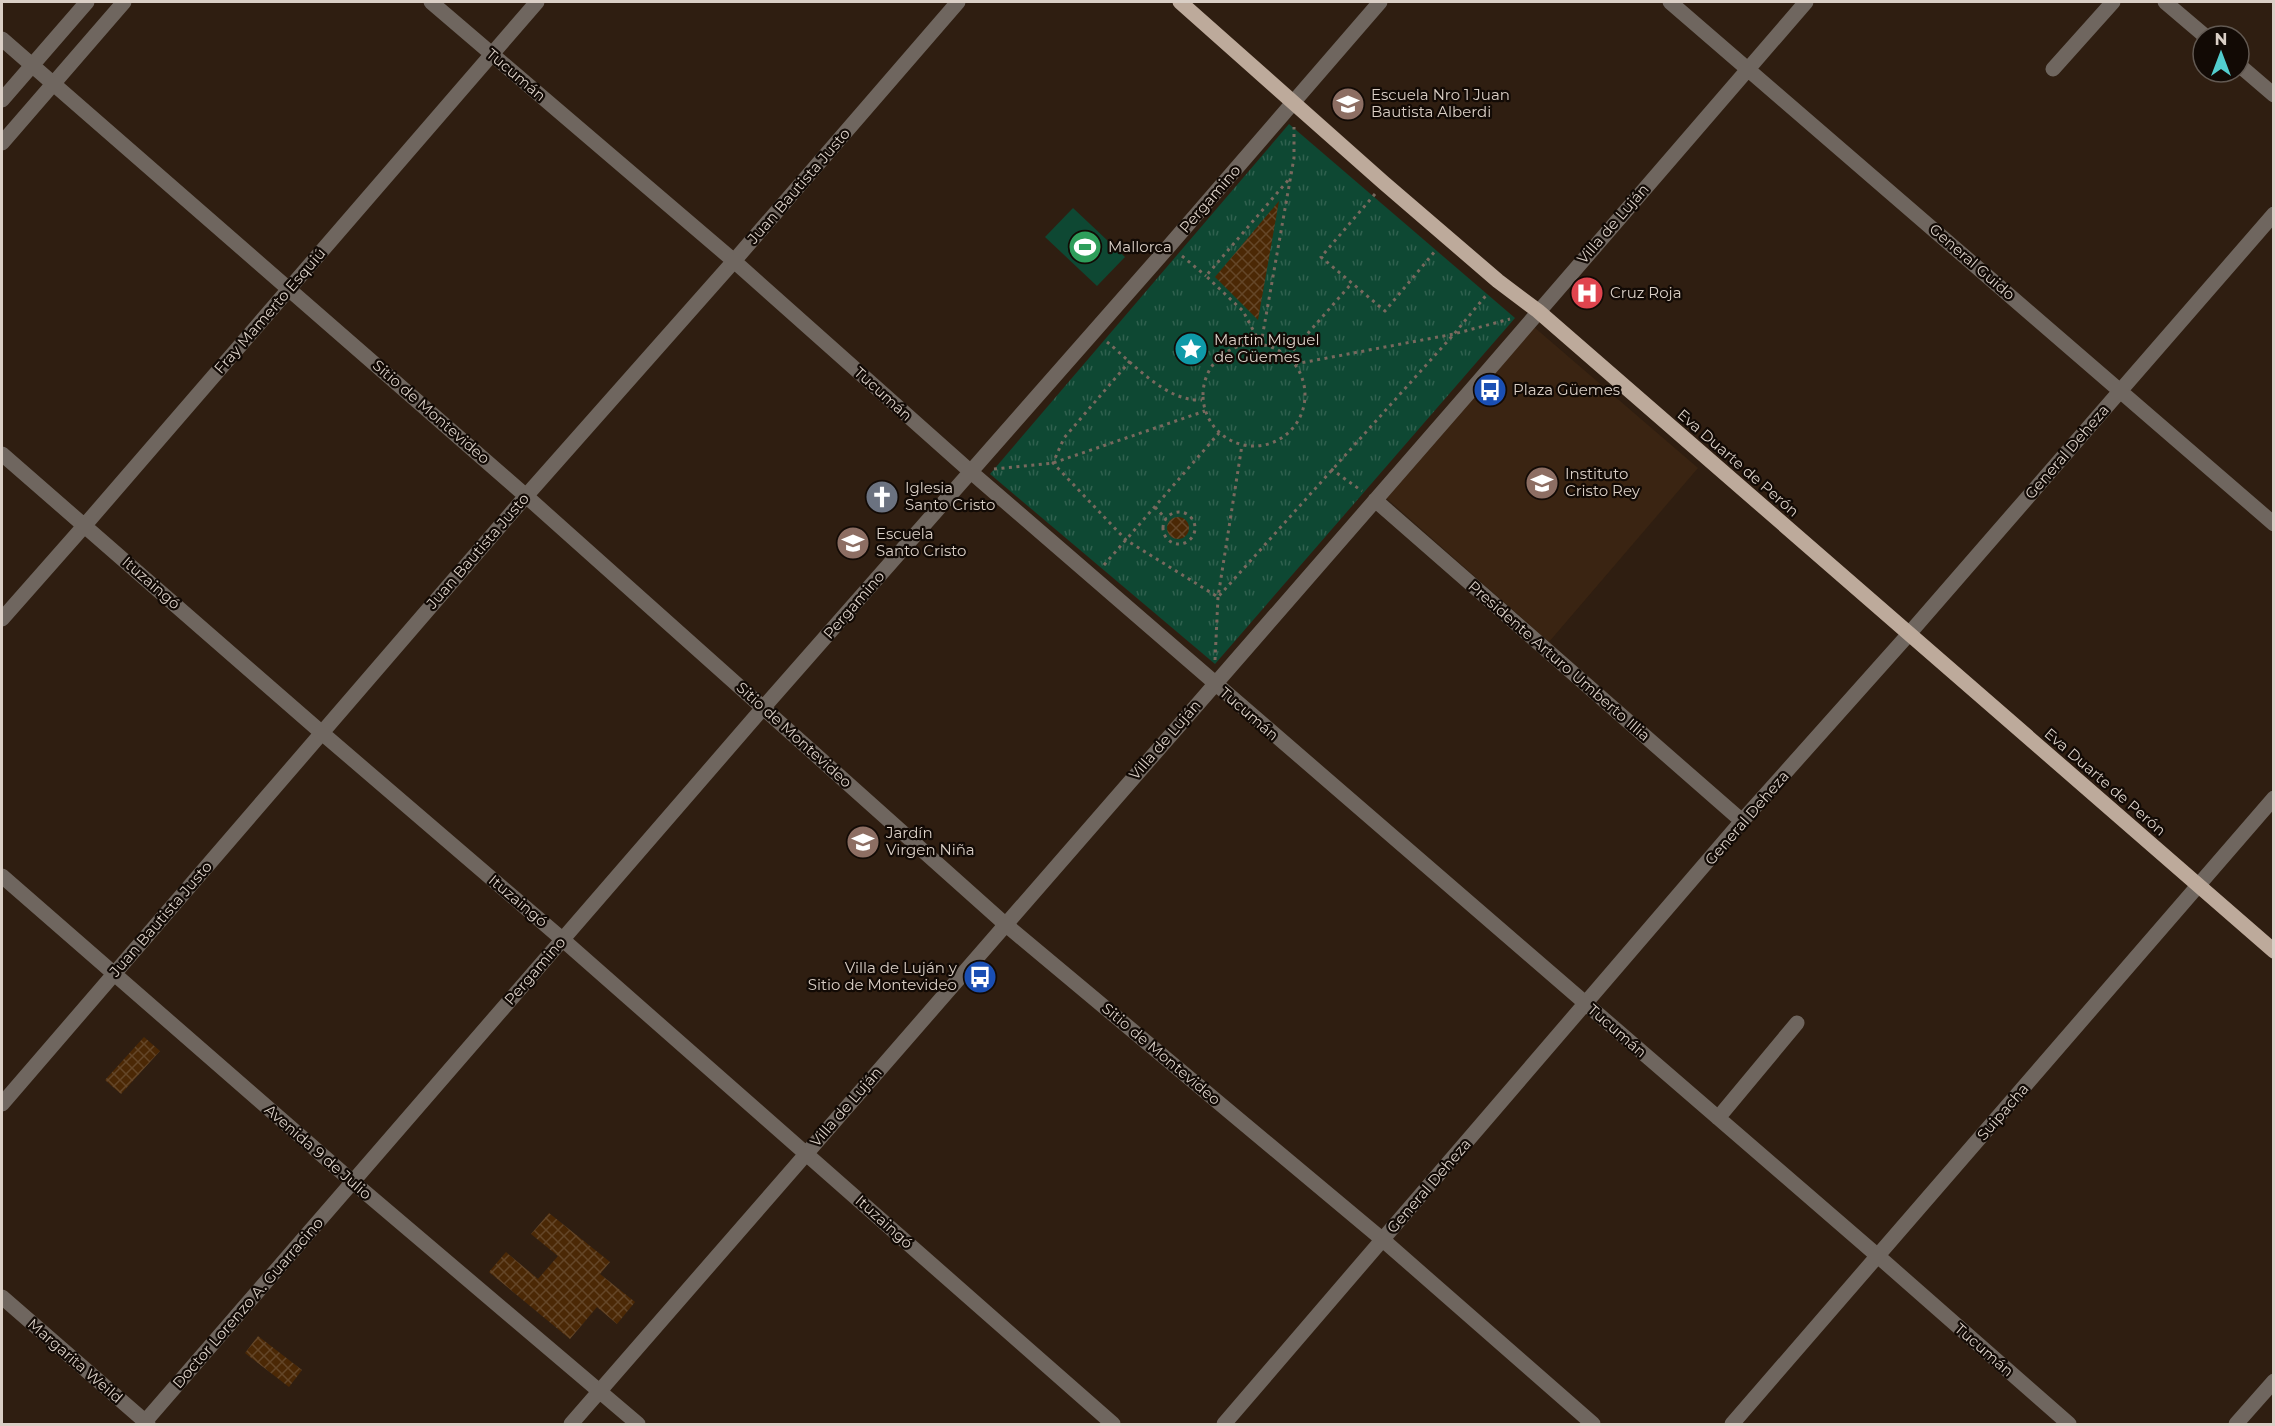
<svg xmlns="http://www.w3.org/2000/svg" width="2275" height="1426" viewBox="0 0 2275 1426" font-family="Montserrat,sans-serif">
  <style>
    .built { fill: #3a2412 }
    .grass { fill: url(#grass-tufts) }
    .pitch { fill: #0e4833 }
    .building { fill: url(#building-cross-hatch) }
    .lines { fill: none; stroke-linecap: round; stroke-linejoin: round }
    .path { stroke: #78695e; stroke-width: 3; stroke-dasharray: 3 4.5; stroke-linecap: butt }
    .minor { stroke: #6f665f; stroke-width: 15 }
    .major { stroke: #bdaa9b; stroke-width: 15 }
    .labels { text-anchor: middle; stroke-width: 4.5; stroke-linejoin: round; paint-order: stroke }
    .street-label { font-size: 15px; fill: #dacfc6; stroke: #120a05 }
    .poi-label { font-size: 15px; fill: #dacfc6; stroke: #120a05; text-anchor: start }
  </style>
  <defs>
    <pattern id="grass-tufts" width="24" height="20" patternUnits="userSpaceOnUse" patternTransform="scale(1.5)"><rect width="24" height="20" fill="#0e4833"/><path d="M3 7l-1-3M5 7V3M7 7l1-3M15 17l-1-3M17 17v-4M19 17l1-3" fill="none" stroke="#30614f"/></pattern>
    <pattern id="building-cross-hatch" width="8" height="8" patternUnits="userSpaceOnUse" patternTransform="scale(1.5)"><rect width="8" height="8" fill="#4b2805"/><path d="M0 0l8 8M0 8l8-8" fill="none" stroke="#644628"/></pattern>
  </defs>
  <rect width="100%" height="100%" fill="#2f1e11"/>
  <path class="built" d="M1534,327l164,141 -149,174 -164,-145z"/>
  <path class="grass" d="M1289,124l226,194 -300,346 -225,-190z"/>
  <path class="pitch" d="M1073,208l52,49 -28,29 -52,-49z"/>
  <path class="building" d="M1279,201l-21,119 -43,-43z
    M1167 528a11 11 0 1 1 22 0a11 11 0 1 1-22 0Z
    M144,1037l16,14 -39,43 -16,-14z
    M549,1213l61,49 -10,12 35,28 -18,22 -20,-17 -27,32 -81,-67 17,-20 32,27 20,-23 -27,-22z
    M258,1336l44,34 -13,17 -44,-34z"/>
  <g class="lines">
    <path class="path" d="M1375,194l-54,63 64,54 51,-61
      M1182,256l24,20
      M1107,342c27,22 59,60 95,58
      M1260,343l-17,-32 -37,-35 84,-98
      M1261,344l33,-186v-31
      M1203 395a51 51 0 1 1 102 0a51 51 0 1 1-102 0Z
      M1288,356l64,-73
      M1130,361l-66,77 -11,25 73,77 92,57 236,-263 34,-41
      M1295,364l159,-30 56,-15
      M994,469l59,-6 152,-52
      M1331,469l31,22
      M1155,507l11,12
      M1163 528a16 16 0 1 1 32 0a16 16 0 1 1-32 0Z
      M1104,565l115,-132
      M1215,660l3,-63 24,-152"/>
    <path class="minor" d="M431,2l303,259 237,211 908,785 190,167
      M1670,2l604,522
      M2165,2l40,34
      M2,39l524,457 479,428 378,316 210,184
      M2239,65l35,30
      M2053,69l60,-67
      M2,100l85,-98
      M2,143l122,-141
      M2,454l320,279 240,206 551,485
      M1375,500l367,321
      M2,619l83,-94 452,-523
      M2,876l351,306 285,242
      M2,1104l524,-608 208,-235 224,-259
      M1718,1118l79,-95
      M2,1297l146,127
      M143,1424l620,-716 407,-463 210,-243
      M571,1424l908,-1043 327,-379
      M1224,1424l518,-603 166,-186 366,-421
      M1732,1424l542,-626
      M2236,1424l38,-43"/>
    <path class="major" d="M1180,2l204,181 114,98 40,30 736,640"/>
  </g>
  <defs>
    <g id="school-disc" transform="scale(1.725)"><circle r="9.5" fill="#8d6e63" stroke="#120a05"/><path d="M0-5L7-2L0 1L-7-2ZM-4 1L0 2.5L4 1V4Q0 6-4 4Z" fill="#fff"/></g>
    <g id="stadium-disc" transform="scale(1.725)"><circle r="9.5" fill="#2e9e5b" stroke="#120a05"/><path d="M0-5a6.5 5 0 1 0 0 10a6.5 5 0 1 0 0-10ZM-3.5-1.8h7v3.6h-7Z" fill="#fff"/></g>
    <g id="hospital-disc" transform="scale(1.725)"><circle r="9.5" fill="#e0444e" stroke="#120a05"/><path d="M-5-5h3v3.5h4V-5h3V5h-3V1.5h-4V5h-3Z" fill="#fff"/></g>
    <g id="sight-disc" transform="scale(1.725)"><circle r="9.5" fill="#0f9aa8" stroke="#120a05"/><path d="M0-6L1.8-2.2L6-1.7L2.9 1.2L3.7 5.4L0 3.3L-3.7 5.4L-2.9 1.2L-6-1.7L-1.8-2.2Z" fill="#fff"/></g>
    <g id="bus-disc" transform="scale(1.725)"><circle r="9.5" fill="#1a4fb4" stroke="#120a05"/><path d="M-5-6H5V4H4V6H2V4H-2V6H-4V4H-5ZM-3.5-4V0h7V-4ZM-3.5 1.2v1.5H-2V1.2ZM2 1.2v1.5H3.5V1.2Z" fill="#fff"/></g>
    <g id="church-disc" transform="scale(1.725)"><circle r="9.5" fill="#6b7280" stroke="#120a05"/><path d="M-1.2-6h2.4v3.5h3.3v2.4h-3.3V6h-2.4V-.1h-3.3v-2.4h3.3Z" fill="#fff"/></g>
  </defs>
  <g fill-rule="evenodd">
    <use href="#school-disc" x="1348" y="104"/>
    <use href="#stadium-disc" x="1085" y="247"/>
    <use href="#hospital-disc" x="1587" y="293"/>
    <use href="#sight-disc" x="1191" y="349"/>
    <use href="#bus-disc" x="1490" y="390"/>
    <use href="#school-disc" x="1542" y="483"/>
    <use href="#church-disc" x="882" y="497"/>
    <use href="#school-disc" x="853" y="543"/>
    <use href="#school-disc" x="863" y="842"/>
    <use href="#bus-disc" x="980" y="977"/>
  </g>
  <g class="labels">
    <g class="street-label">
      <text transform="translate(516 75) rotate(40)" y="5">Tucumán</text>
      <text transform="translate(799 186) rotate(-49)" y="5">Juan Bautista Justo</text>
      <text transform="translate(1210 199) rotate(-49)" y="5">Pergamino</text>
      <text transform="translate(1613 224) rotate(-49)" y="5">Villa de Luján</text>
      <text transform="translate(1972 262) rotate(41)" y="5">General Guido</text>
      <text transform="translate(270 311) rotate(-49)" y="5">Fray Mamerto Esquiú</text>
      <text transform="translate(883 394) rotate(42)" y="5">Tucumán</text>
      <text transform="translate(431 412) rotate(41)" y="5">Sitio de Montevideo</text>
      <text transform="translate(2067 452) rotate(-49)" y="5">General Deheza</text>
      <text transform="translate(1738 463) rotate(41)" y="5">Eva Duarte de Perón</text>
      <text transform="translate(478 551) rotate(-49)" y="5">Juan Bautista Justo</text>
      <text transform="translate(151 583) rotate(41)" y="5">Ituzaingó</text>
      <text transform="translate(854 605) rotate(-49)" y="5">Pergamino</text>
      <text transform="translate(1559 661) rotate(41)" y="5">Presidente Arturo Umberto Illia</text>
      <text transform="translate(1249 714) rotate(41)" y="5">Tucumán</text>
      <text transform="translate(794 735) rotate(42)" y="5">Sitio de Montevideo</text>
      <text transform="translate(1165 740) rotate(-49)" y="5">Villa de Luján</text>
      <text transform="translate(2105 782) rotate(41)" y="5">Eva Duarte de Perón</text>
      <text transform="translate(1747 818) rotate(-49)" y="5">General Deheza</text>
      <text transform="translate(518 901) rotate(40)" y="5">Ituzaingó</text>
      <text transform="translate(161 919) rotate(-49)" y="5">Juan Bautista Justo</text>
      <text transform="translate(535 971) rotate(-49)" y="5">Pergamino</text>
      <text transform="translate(1617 1031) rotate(41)" y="5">Tucumán</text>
      <text transform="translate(1161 1054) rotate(40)" y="5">Sitio de Montevideo</text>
      <text transform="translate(846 1107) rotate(-49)" y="5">Villa de Luján</text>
      <text transform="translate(2003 1112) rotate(-49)" y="5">Suipacha</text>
      <text transform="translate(318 1152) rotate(41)" y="5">Avenida 9 de Julio</text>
      <text transform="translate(1429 1186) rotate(-49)" y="5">General Deheza</text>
      <text transform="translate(884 1222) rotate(42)" y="5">Ituzaingó</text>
      <text transform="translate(248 1303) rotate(-49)" y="5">Doctor Lorenzo A. Guarracino</text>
      <text transform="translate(1984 1350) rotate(41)" y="5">Tucumán</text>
      <text transform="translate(75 1361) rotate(41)" y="5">Margarita Weild</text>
    </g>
    <g class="poi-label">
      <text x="1371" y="100">Escuela Nro 1 Juan<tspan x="1371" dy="17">Bautista Alberdi</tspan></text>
      <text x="1108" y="252">Mallorca</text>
      <text x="1610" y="298">Cruz Roja</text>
      <text x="1214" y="345">Martin Miguel<tspan x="1214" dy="17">de Güemes</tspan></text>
      <text x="1513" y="395">Plaza Güemes</text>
      <text x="1565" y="479">Instituto<tspan x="1565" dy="17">Cristo Rey</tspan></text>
      <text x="905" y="493">Iglesia<tspan x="905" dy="17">Santo Cristo</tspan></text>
      <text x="876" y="539">Escuela<tspan x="876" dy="17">Santo Cristo</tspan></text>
      <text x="886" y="838">Jardín<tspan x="886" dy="17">Virgen Niña</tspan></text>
      <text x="957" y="973" text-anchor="end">Villa de Luján y<tspan x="957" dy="17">Sitio de Montevideo</tspan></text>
    </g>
  </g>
  <rect width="2275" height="1426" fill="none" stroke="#dacfc6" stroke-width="6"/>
  <g transform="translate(2221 54)"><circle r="28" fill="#120a05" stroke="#625952" stroke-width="1.5"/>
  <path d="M0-4.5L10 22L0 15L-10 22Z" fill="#52cdce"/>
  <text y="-9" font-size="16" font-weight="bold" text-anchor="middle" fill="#dacfc6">N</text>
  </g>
</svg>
